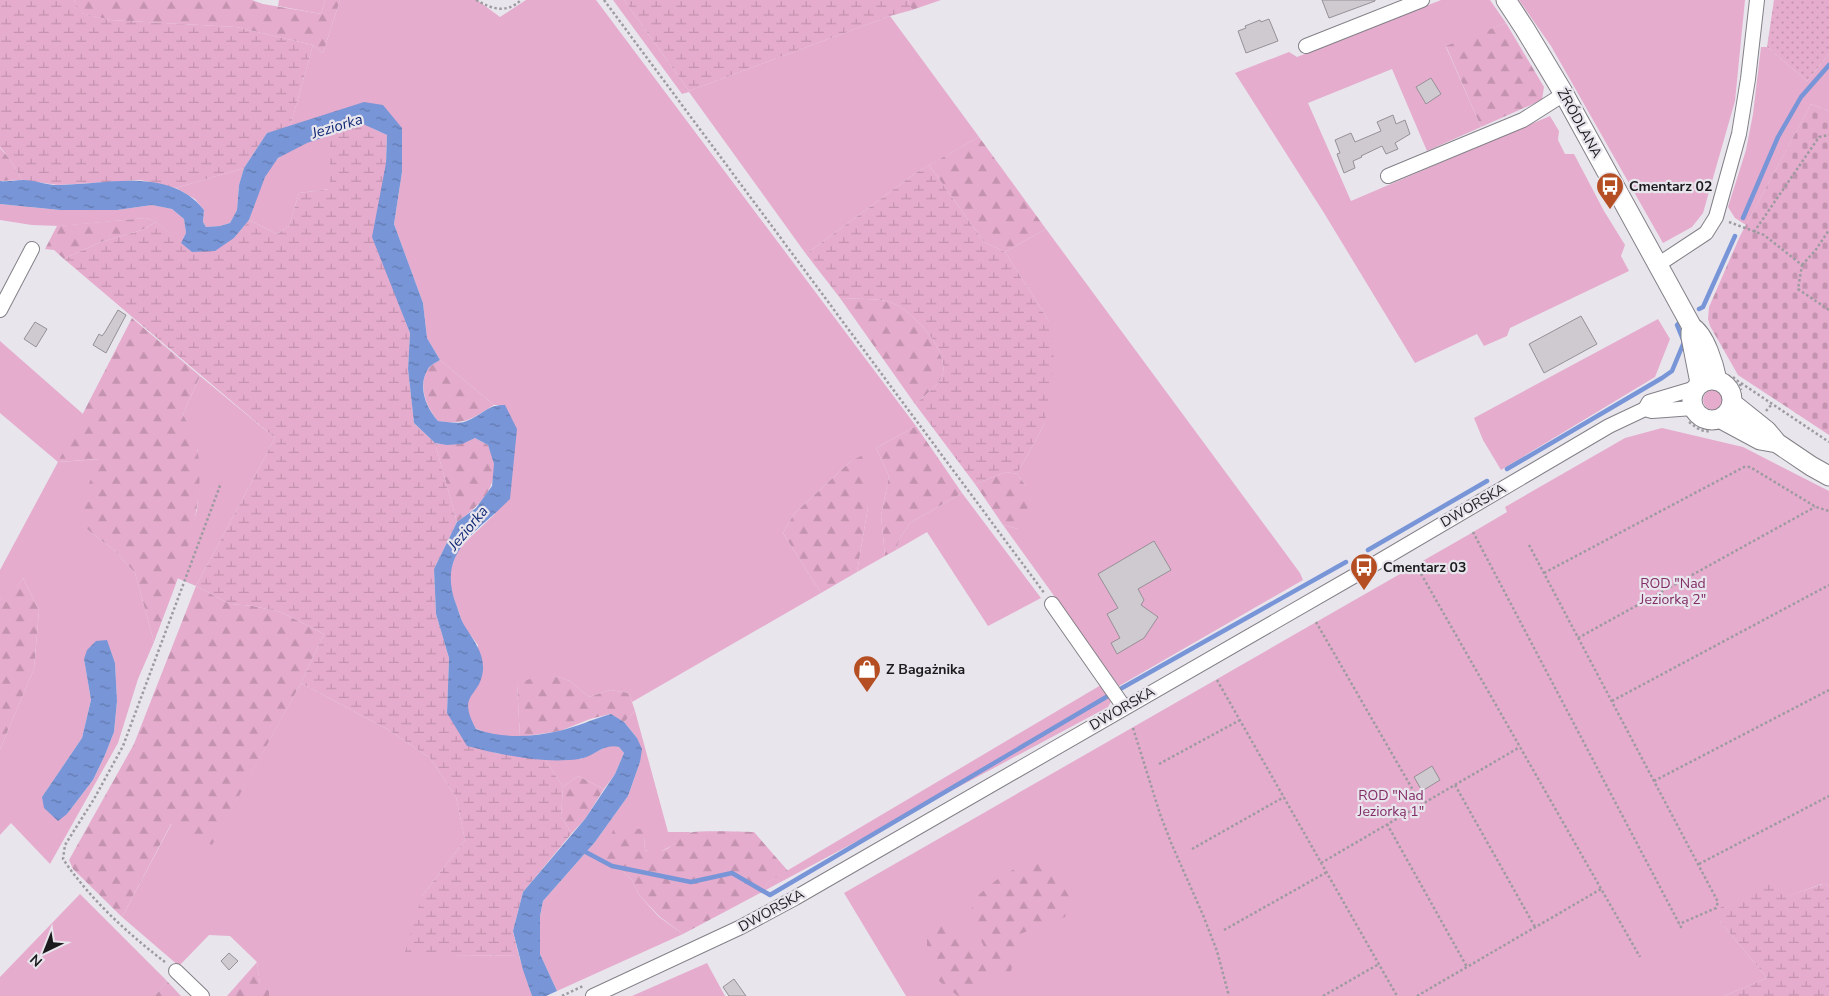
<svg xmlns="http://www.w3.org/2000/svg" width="1829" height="996" viewBox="0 0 1829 996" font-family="'Nunito Sans',sans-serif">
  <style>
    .green { fill: #e5accd; fill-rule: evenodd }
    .forest { fill: url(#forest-firs) }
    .wetland { fill: url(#wetland-marsh) }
    .cemetery { fill: url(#cemetery-stones) }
    .park { fill: url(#park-dots) }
    .water { fill: url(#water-ripples) }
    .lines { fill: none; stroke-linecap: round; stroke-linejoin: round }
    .stream { stroke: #7895d7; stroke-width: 4.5 }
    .building { fill: #cfc9d0; stroke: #969097 }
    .minor-casing { stroke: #838087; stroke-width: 16 }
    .major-casing { stroke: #838087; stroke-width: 21 }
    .path { stroke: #9d9ba0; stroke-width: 2.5; stroke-dasharray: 2.5 2.5; stroke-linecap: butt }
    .minor { stroke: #fff; stroke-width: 14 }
    .major { stroke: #fff; stroke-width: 19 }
    .labels { text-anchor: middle; stroke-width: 4.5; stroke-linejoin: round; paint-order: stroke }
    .street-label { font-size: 14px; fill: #1b1a1c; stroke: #e8e5ed }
    .poi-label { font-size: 14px; font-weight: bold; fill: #1b1a1c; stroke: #e8e5ed; text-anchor: start }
    .park-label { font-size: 14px; fill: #822e66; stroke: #e8e5ed }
    .water-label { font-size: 15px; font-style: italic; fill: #112a75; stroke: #e8e5ed }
  </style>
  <defs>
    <pattern id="forest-firs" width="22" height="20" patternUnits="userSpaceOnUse" patternTransform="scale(1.25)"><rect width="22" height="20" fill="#e5accd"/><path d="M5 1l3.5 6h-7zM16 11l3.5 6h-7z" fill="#c493af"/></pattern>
    <pattern id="wetland-marsh" width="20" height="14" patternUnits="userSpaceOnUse" patternTransform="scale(1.25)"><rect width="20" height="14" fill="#e5accd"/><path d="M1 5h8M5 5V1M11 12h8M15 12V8" fill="none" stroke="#c493af"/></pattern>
    <pattern id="cemetery-stones" width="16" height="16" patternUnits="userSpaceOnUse" patternTransform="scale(1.25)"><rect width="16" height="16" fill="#e5accd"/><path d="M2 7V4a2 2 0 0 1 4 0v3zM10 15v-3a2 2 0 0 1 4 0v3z" fill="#c493af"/></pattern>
    <pattern id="park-dots" width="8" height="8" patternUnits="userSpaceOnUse" patternTransform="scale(1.25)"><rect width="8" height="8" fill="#e5accd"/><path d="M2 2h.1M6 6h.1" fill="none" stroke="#c493af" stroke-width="1.8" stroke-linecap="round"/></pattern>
    <pattern id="water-ripples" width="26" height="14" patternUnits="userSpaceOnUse" patternTransform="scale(1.25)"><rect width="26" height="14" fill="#7895d7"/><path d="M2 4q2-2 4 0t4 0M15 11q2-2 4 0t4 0" fill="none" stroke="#6279ae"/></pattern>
  </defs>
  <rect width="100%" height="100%" fill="#e8e5ed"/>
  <path class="green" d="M279,0h46l-4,14 -43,-8z
    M340,0h137l23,17 26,-17h70l320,426 -40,22 13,28 -8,40 4,40 -28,16 11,-65 -17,-46 -57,53 -11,19 38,60 -189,109 -3,-9 -19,-3 -21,7 -19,-16 -15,-5 -38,8 3,53 -28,-2 -17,-7 -7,-14v-15l10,-13v-41l-14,-18 -13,-37 -1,-18 8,-23 37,-35 10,-109h-11l-54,-45 -13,-22 -4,-35 -29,-79 8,-52v-44l-112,-1 23,-82 10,8z
    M613,0h11l65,91 201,-75 89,121 -62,35 -111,82 -117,-162 -7,2z
    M1441,0h49l16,23 -60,24 35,80 -54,24 -35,-82 -84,34 43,98 199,-85 9,15 -1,9 7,14h9l30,57 21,34 -4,11 8,15 -119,57 -3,8 -23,10 -7,-12 -62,29 -91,-150 -89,-140 54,-21 8,5z
    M1519,0h226l-10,101 -32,112 -11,14 -29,16 -112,-197z
    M1761,47h6l40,34 22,-27v57l-18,-7 -65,121 -11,-7 -7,-11 18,-57 7,-36z
    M330,134v55l-31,4 -10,33 -12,8 -28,-14c7,-18 15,-52 31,-63 15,-11 33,-17 50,-23z
    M244,168l-5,17 -2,25 -7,13 -10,3 -14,1 -3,-5 1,-12 -9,-11 -19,-11z
    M0,204l60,6h57l35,-5 20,4 12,10 2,14 -5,10 -25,-21 -10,-4 -86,8 -28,-1 -32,-5z
    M1046,229l254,344 3,7 -184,106 -116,-161 15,4 8,-43 -9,-12 28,-51 4,-102 -44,-69z
    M1658,319l12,20 -15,38 -154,93 -18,-30 -9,-22z
    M0,341l83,73 -24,48 41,-3 -12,71 27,21 20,22 19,69 -16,37 -20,64 -68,121 -39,-41 -11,12v-86l34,-80 5,-59 -16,-32 -16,25 -7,-5v-28l58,-108 -58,-49zM106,640l9,23 2,38 -3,31 -9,23 -12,25 -26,34 -25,-17 40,-59 9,-38 -7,-41z
    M200,376l75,62 -79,148 -19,-8 20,-68 2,-28 -1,-31 -15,-37z
    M1703 400a10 10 0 1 1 20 0a10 10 0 1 1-20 0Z
    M1662,428l81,19 86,44v395l-7,-2 -103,36 48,58 -43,18h-818l-62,-103 624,-358 39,-23 -2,-5 120,-69z
    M962,493l79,105 -53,28 -61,-94 -31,18 4,-12 10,-15z
    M301,683l86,46 43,29 26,39 9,43 -43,56 27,59 70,1 13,40h-263v-5l-9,-6 -3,-23 -27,-26 -21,-1 -30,31 -57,-49 50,-94 40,21z
    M1101,685l10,17 -3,5 -346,185 6,-10z
    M635,711l33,121h23l-20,14 -13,7 -14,-3 1,-13 -23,33 10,10 7,15 20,22 24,17 -126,57 -17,-37v-38l3,-15 52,-59 33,-46 12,-34 -3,-24 -13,-16z
    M611,745l8,2 5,6 -9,21 -11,15 -26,-13 -15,11 -18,-28h36z
    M80,894l87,87 -12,15h-155v-19z
    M707,963l18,33h-93z"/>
  <path class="forest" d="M74,0h178l11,4 58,10 4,-14h15l-17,53 -10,-8 -77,-18 -126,-7 -30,-7z
    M908,0h33l-29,10z
    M1506,23l38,64 -2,13 -61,27 -35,-81z
    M979,137l67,92 -41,23 -21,-10 -55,-77z
    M0,148l9,10 13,22 -22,1z
    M146,218l10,4 -14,8 -44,13 -34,16 -10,-9 -9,-1 12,-23z
    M840,298c16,1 35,0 50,4 22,7 66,54 50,78 -6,9 -17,17 -25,24z
    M132,318l68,58 -17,38c5,12 14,26 15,39 9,60 -23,133 -44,189l-19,-69 -20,-22 -27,-21 -10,-19 21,-52 -41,3z
    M440,360l54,45c-23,14 -28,20 -56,16 -11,-13 -21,-35 -10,-52 2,-4 9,-7 12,-9z
    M916,426l46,67 -52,30 -10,15 -4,12 -11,6 -4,-40 8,-40 -13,-28z
    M475,438l13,7c2,6 6,13 6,19 2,28 -17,43 -37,58l-22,-79c15,3 26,1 40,-5z
    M863,455l5,52 -11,65 -36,21 -38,-60 11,-19 57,-53z
    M1006,472l11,2 9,12 2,21 -2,12 -8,10 -15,-4 -28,-41z
    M23,578l16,32 -5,59 -34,80v-151l7,4z
    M196,586l34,18 23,2 28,6 43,22 -23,49 -89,162 -41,-21 -49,93 -49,-48 -4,-9 65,-116z
    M555,676l15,5 19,16 21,-7 19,3 6,18 -11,11 -14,-8 -20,5 -30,12 -40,6 -3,-53 18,-7z
    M578,776l26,13 -19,30 -13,14 -11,-16 2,-30z
    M614,828l28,1 3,8 -1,13c27,6 26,-8 46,-17 7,-3 53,-1 64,-1l34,39 -20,11 -6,10 -79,42 -23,-17 -21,-22 -7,-15 -10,-10 -23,-5z
    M1048,862l24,39 -7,16 -48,18 -3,23 -5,22c-20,-18 -30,-42 -39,-67l7,-17 22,-18 22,-13z
    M938,920l13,1 24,27 12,24c-8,14 -13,21 -29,24l-18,-14 -13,-24v-20z
    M257,962l3,22 9,7v5h-42z
    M167,981l14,15h-26z"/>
  <path class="wetland" d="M0,0h74l7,13 29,7 126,7 77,18 -23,82 -23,6 -23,35 -68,20 -36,-8 -82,5 -36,-5 -13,-22 -9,-11z
    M624,0h284l4,10 -22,6 -201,75z
    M363,124l24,11 -1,28 7,125 17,45 -2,36 6,54 21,20 22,79 -23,47 2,45 13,44 -2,55 48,40 50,6 18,28 -2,30 11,16 -49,59 -10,39 6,25 -70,-1 -44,-3 17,-56 43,-56 -9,-43 -26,-39 -43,-29 -86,-46 23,-49 -43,-22 -28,-6 -23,-2 -34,-18 79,-148 -211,-179 34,-16 44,-13 14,-8 37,30 41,-14 15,-18 28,14 12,-8 10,-33 31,-4v-55z
    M929,165l55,77 21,10 44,69 5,36 -9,66 -28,51 -11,-2 -31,12 -60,-80c8,-7 19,-15 25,-24 16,-24 -28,-71 -50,-78 -15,-4 -34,-3 -50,-4l-34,-44 111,-82z
    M1771,881l13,16 39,-13 6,2v110h-105l43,-18 -48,-58 1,-12z"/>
  <path class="cemetery" d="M1811,104l18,7v324l-91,-60 -28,-49 -2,-7 1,-12 31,-71z"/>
  <path class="park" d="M1774,0h55v54l-22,27 -40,-34z"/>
  <path class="water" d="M364,102l19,3 19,23v44l-8,52 29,79 4,35 13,22c-3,2 -10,5 -12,9 -11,17 -2,39 10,52 10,1 22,4 31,-1 16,-7 18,-15 36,-15l12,24 -7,70c-32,33 -74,52 -54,105 3,8 5,17 10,24 8,13 18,25 17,42 -3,29 -27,22 -7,59 27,10 55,8 83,2 17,-4 34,-12 52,-17l13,8 13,16 5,11 -2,13 -12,34 -33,46 -52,59 -3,15v38l17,37 -11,5h-14l-9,-26 -10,-39 10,-39 62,-73 30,-45 9,-21 -5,-6c-16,-4 -25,10 -40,12 -35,5 -78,-4 -112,-13l-20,-33 2,-55 -13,-44 -2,-45 23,-47 19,-14 16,-22 2,-22 -6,-19 -13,-7 -13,6 -15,1 -12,-2 -21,-20 -6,-54 2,-36 -38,-96 14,-74 1,-28 -24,-11 -56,19 -29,15 -13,19 -16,43 -15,18 -19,13 -23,1 -11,-9 5,-10 -2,-14 -12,-10 -20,-4 -35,5h-57l-60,-6v-23c8,1 15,-1 23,-1 12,0 25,6 38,5 48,-1 109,-18 143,25l-1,12 3,5 14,-1 10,-3 7,-13 2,-25 5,-17 23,-35z
    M107,640l8,23 2,38 -3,31 -9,23 -12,25 -26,34 -9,7 -14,-13 -2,-11 40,-59 9,-38 -7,-41 3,-9 9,-9z"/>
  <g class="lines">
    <path class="stream" d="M1743,218l35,-81 23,-40 28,-32
      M1699,309l4,-2 32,-71
      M1507,469l155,-91 10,-7 12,-29 -7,-17 3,-3
      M1368,550l119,-69
      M1122,688l224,-126
      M580,849l32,17 79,16 41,-9 38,22 338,-199"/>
  </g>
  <path class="building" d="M1322,0h53v1l-46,17z
    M1269,19l9,22 -32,12 -8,-22 8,-3 -1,-2 15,-6 1,2z
    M1431,78l10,16 -15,10 -10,-17z
    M1393,115l3,9 9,-4 5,14 -15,9 3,6 -12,5 -4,-8 -21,10 1,1 -9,4 2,7 -11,5 -7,-19 3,-1 -5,-13 16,-7 4,9 26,-11 -4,-9z
    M118,310l8,5 -20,38 -13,-8 6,-11 3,2 3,-4z
    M1581,316l16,28 -53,29 -15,-29z
    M35,322l12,7 -11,18 -12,-8z
    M1154,541l17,29 -33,19 6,11 -3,5 17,12 -14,21 -27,16 -6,-11 9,-5 -13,-24 11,-6 -20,-34z
    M1432,766l8,14 -18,11 -8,-14z
    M229,953l9,8 -9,9 -8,-9z
    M734,979l12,17h-17l-6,-9z"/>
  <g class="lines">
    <g class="minor-casing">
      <path id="minor" d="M1306,46l116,-46
        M1388,176l135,-56 41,-26
        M1659,264l47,-31 10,-16 23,-83 9,-55 9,-79
        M0,310l32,-61
        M1645,409l7,2 41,-3
        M1052,604l72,103
        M176,971l26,25
        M593,996l148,-69 54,-29 559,-322 255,-150 36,-17 4,-7 47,-14"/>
    </g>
    <g class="major-casing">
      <path id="major" d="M1506,0l19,29 39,65 128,233c13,8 22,38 25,53
        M1691,331v6l9,46
        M1692 400a20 20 0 1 1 40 0a20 20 0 1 1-40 0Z
        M1732,403l35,28 10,12 34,23 18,10
        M1721,419l39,21 17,3"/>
    </g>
    <path class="path" d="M476,0c16,9 30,14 45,0
      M604,0l441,594
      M1729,222l35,13 38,30 -4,24 31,21
      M1754,232l65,-95 10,-2
      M1802,265l13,-14 14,-21
      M1733,377l7,6 1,7
      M1741,383l88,59
      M1766,411l6,-7
      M1689,422l11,8 11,2
      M1473,532l209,397
      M1529,545l189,357 -2,6 -37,16
      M1416,565l224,392
      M1544,573l200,-106h6l66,40 13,4
      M1316,622l105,182
      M1578,638l237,-131
      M1217,680l180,316
      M1612,701l217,-116
      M1133,728l27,86 12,31 31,70 14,36 12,45
      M1159,764l81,-44
      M1654,781l175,-91
      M1455,785l80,142
      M1387,824l80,143
      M1192,849l92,-52
      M1321,863l199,-116
      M1699,864l130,-68
      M1224,930l103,-58
      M165,962c-38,-29 -75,-63 -102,-103l2,-14 29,-46 29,-53 98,-263
      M562,996l21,-10
      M1323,996l56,-32
      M1417,996l184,-107"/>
    <use href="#minor" class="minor"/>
    <use href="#major" class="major"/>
  </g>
  <defs>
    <g id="bus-pin" transform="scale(1.4375)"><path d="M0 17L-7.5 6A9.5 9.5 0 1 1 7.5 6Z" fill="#b54f23" stroke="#e8e5ed"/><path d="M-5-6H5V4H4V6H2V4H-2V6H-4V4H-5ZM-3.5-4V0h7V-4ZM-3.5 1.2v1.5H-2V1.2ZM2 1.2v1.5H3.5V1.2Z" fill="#fff"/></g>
    <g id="shop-pin" transform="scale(1.4375)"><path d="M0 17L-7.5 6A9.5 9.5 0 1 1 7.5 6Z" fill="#b54f23" stroke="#e8e5ed"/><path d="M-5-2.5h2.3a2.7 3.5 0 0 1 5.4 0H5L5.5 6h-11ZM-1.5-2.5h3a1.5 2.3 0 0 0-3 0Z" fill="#fff"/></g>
  </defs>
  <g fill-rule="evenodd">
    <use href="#bus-pin" x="1610" y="186"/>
    <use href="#bus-pin" x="1364" y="567"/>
    <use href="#shop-pin" x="867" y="669"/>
  </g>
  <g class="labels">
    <g class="street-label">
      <text transform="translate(1580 123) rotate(61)" y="5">ŹRÓDLANA</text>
      <text transform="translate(1473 505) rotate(-30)" y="5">DWORSKA</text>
      <text transform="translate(1122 708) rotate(-30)" y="5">DWORSKA</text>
      <text transform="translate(771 910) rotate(-29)" y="5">DWORSKA</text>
    </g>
    <g class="poi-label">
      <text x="1629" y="191">Cmentarz 02</text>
      <text x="1383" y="572">Cmentarz 03</text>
      <text x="886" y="674">Z Bagażnika</text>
    </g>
    <g class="park-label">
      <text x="1673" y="588">ROD "Nad<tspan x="1673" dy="16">Jeziorką 2"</tspan></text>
      <text x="1391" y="800">ROD "Nad<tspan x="1391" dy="16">Jeziorką 1"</tspan></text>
    </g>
    <g class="water-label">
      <text transform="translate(337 126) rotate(-17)" y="5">Jeziorka</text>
      <text transform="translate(468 528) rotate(-50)" y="5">Jeziorka</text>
    </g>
  </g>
  <g transform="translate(45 951) rotate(223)" stroke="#e8e5ed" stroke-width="4" paint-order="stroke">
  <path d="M0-4L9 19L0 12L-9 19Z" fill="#1b1a1c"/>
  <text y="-8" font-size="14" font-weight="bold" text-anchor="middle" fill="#1b1a1c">N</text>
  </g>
</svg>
